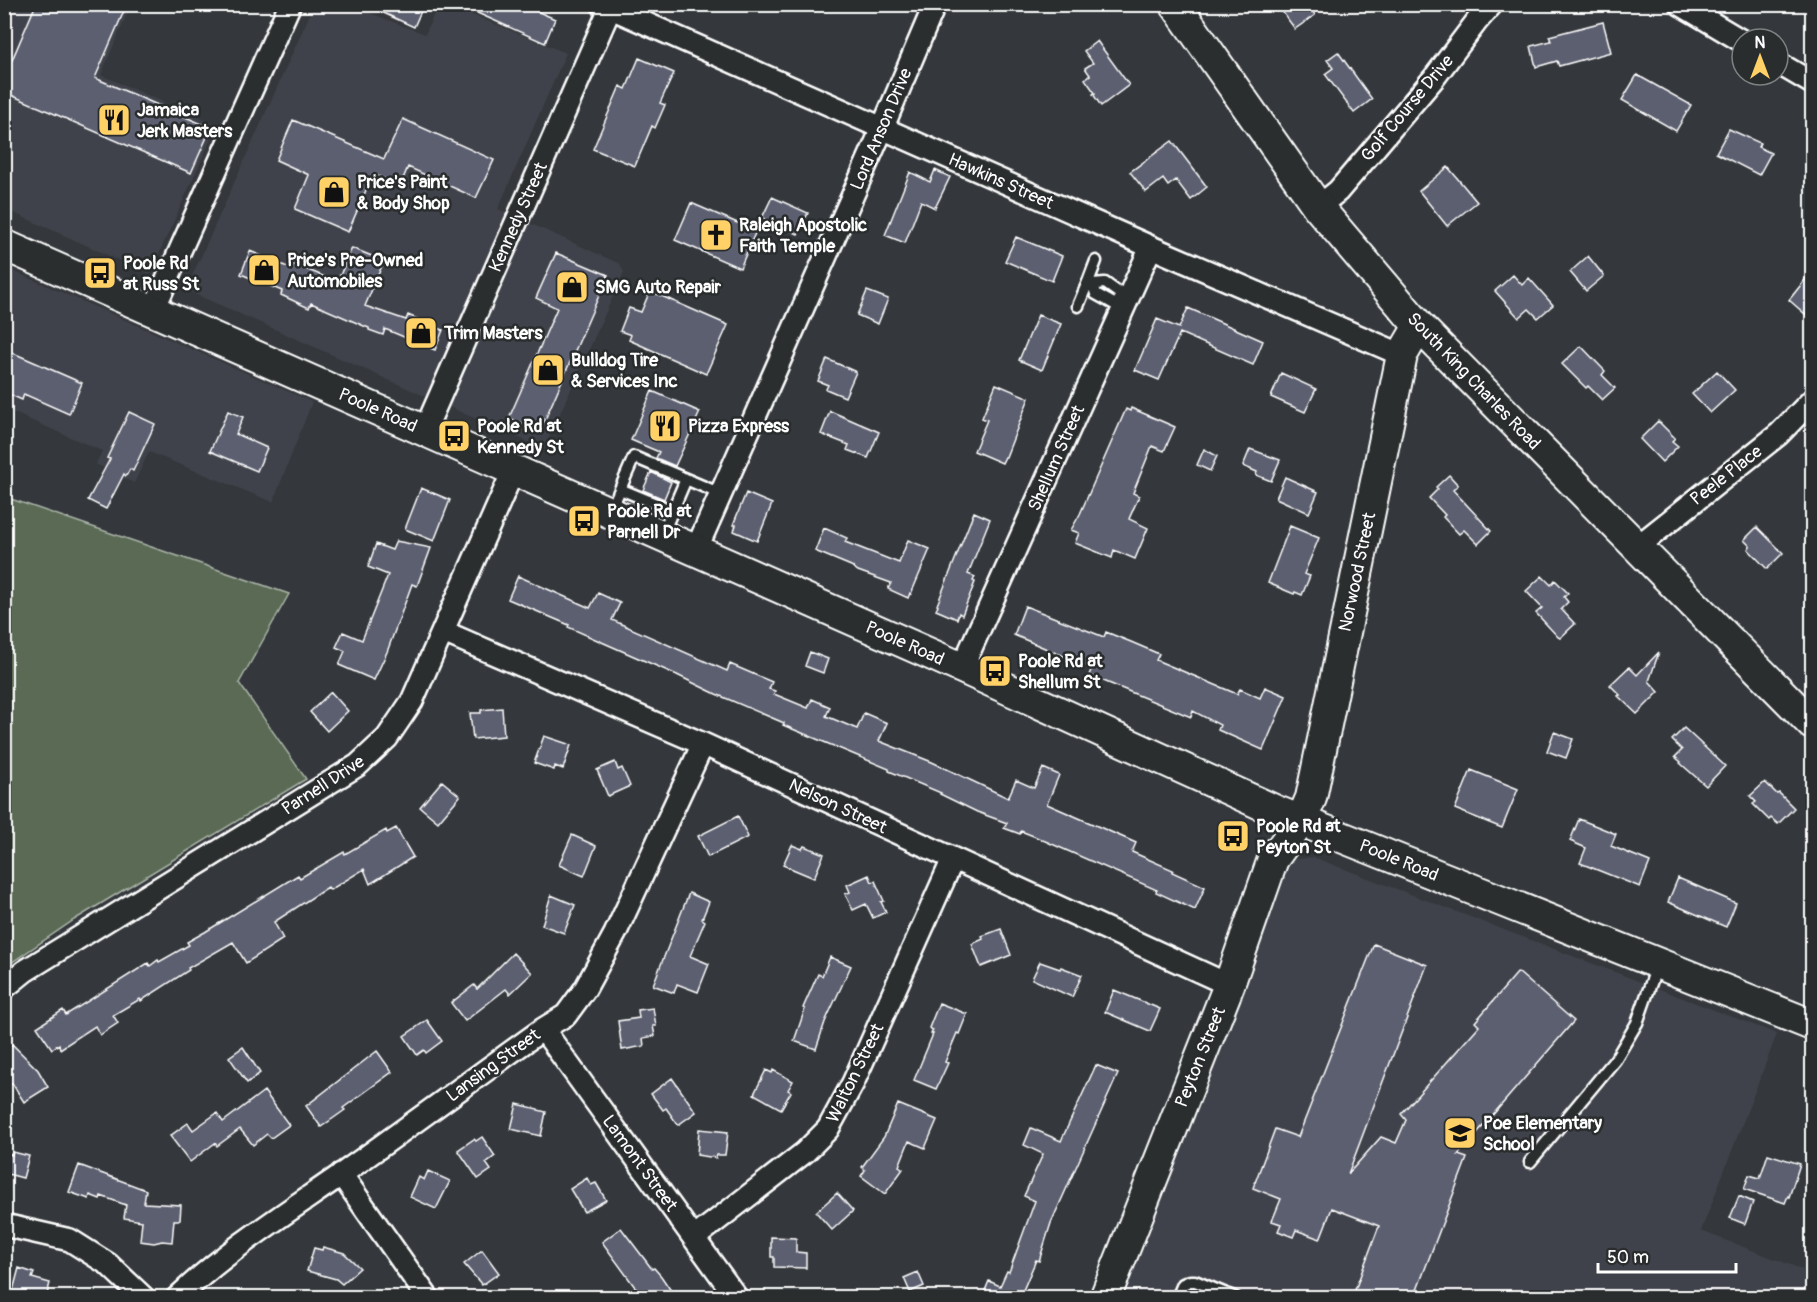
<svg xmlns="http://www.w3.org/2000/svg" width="1817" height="1302" viewBox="0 0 1817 1302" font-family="Pangolin,sans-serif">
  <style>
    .built { fill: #40434b }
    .green { fill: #5a6b54; stroke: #acb5aa; stroke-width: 1.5 }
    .building { fill: #5c5e70; stroke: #fff; stroke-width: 1.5 }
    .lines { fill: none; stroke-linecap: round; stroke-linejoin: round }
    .lane-casing { stroke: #fff; stroke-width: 15 }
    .street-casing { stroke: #fff; stroke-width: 26 }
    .secondary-casing { stroke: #fff; stroke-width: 34 }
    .lane { stroke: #2a2d2e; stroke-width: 10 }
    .street { stroke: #2a2d2e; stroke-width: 21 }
    .secondary { stroke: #2a2d2e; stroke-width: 30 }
    .labels { text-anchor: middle; stroke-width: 5; stroke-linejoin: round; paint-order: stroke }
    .street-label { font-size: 18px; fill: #fff; stroke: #2a2d2e }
    .poi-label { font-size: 18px; font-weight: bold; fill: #fff; stroke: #2a2d2e; text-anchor: start }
  </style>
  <rect width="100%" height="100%" fill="#34373b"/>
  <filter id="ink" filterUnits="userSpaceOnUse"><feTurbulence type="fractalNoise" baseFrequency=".0167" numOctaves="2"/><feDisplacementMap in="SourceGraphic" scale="12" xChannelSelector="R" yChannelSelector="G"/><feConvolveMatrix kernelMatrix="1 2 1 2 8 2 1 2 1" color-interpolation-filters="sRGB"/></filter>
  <g filter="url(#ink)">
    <path class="built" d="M5,5h126l-30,70 113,49 1,6 -65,144 -145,-65z
      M314,5h35l76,29 13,-29h10l118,48 -68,156 122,55 4,8 -80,177 -358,-159z
      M4,267l308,135 -39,100 -124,-50 -15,31 -38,-19 6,-13 -97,-42z
      M1313,857l464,177 -76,197 111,42v24l-695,1 164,-424 9,-14z"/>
    <path class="green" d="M5,497l284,97 -50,89 67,96 -232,141 -69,47z"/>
    <path class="building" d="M36,4h91l-32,74 116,50 -20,45 -187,-81v-35l8,3z
      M364,4h60l-10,23z
      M457,4h63l35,15 -10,24z
      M1289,4h19l7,11 -20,14 -14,-19z
      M1603,22l8,30 -52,14 -2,-5 -21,6 -5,-21 20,-5 -2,-5z
      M1097,41l32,44 -28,21 -8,-12 2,-1 -10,-14 5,-4 -5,-7 8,-5 -9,-12z
      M1338,52l34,47 -18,14 -29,-39 8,-6 -6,-8z
      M639,58l35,15 -14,30 5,2 -10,23 -3,-2 -17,40 -42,-17 27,-63 6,3z
      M1637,75l54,30 -15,26 -54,-31z
      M403,119l91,41 -18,38 -68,-31 -8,19 -27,-12 -25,58 -53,-23 14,-34 -33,-15 17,-40 91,39z
      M1729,129l31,14 -2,4 13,6 -12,22 -43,-22z
      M1172,141l35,46 -16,13 -15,-20 -8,6 -5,-7 -17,13 -16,-20z
      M1448,167l29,35 -30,24 -28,-35z
      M935,170l15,7 -15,31 -14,-7 -16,42 -20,-8 25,-63 20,10z
      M772,197l36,16 -10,21 -36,-16z
      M691,203l65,28 -16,37 -65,-28z
      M1016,237l46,19 -10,25 -47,-20z
      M352,248l32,13 -19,45 41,14 2,-5 35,15 -8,20 -50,-21 -2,6 -14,-5v-2l-5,-2 -53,-23 -2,5 -28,-13 1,-4 -41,-17 9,-23 42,18 2,-5 43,18z
      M556,253l52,22 -68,156 -31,-13 48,-110 -21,-10z
      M1588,256l16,20 -18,15 -16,-19z
      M1812,271v49l-23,-20z
      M1513,275l9,10 7,-7 24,27 -15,13 -9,-9 -10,9 -24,-27z
      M650,291l78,34 -22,49 -77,-34 2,-5 -11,-4 9,-23 12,4z
      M867,291l21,8 -10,25 -21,-9z
      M1188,308l75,33 -10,24 -73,-32 -21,47 -24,-10 22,-51 22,9z
      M1038,315l23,9 -19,46 -23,-10z
      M1581,346l24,25 -3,4 13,13 -13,12 -14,-14 -2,2 -24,-24z
      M4,349l78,34 -13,31 -45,-20 -2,6 -18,-8z
      M827,359l29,13 -11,25 -19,-8 2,-4 -10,-4z
      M1717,371l18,19 -25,23 -18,-19z
      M1281,373l35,16 -11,23 -34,-15z
      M996,384l33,14 -23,59h-1l-3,6 -28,-12 13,-31 -5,-2z
      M652,391l48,21 -25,54 -19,-8 3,-6 -28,-12z
      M1131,408l44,19 -11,24 -12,-5 -19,47 6,3 -10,23 19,9 -13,31 -21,-9 -2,8 -37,-15 4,-10 -8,-3 9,-16 46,-105 4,2z
      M228,411l15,6 -7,17 31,14 -10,23 -47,-20z
      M830,411l49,21 -11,26 -21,-8 2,-5 -28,-11z
      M129,412l26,12 -22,47 -3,-2 -4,7 -2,-2 -18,35 -18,-9 22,-41 -3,-1z
      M1658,421l17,17 -3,3 6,5 -16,16 -22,-23z
      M1204,449l13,7 -7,15 -13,-6z
      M1250,449l30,11 -9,21 -15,-6 1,-3 -14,-6z
      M651,472l20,10 -7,17 -21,-9z
      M1449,475l9,10 -5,5 38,41 -13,13 -14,-14 -5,4 -16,-17 2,-2 -16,-17 9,-9 -2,-2z
      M1285,477l33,15 -9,21 -33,-15z
      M421,488l29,12 -16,41 -29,-12z
      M746,493l26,11 -15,37 -23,-10 2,-6h-3z
      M974,512l16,7 -22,55 7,3 -2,4 2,1 -13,33 -3,-2 -2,6 -21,-9 2,-4 -1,-1z
      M1290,526l29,12 -15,36 6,2 -8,19 -7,-3 -1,2 -26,-11z
      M1757,527l26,26 -16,16 -19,-20 2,-3 -6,-6z
      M824,528l23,10 -2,4 54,21 9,-23 22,9 -19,45 -1,-1 -2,5 -20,-9 3,-6 -33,-12 -7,-5 -36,-15z
      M396,541l35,7 -14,38 -5,-2 -25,68 -13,28 -35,-15 6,-14 -9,-4 7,-15 19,8 26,-65 -20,-8 8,-23 16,6z
      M518,576l72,32 8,-15 22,10 -8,17 115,51 3,-7 42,18 -3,7 6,2 -1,3 34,14 4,-9 18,8 -4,9 31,13 7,-16 23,10 -8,18 53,21 76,36 8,-18 18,8 9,-20 16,7 -12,29 89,39 -4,9 41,18 -1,2 33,15 -10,23 -39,-18 1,-2 -121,-53 -15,-6 -1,3 -16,-6 3,-5 -30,-11 -37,-18 1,-1 -52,-22v-2l-106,-44 1,-2 -68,-29 -39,-19 -73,-32 -36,-16 1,-2 -61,-26z
      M1542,576l9,9 4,-5 13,13 -4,4 4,5 -7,7 14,15 -15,14 -2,-1 -22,-24 6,-5 -16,-17z
      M1025,606l79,31 2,-5 25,10 28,12 -3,6 81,34 3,-5 20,9 5,-11 21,9 -23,54 -45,-20 2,-5 -27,-14 -2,6 -102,-42 3,-7 -78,-33z
      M810,652l18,7 -5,14 -18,-7z
      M1659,652l-10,29 10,11 -22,22 -19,-18 2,-1 -10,-10 19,-18 8,8z
      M331,692l17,19 -21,20 -17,-19z
      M502,708l2,28 -31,3 -3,-26h11v-3z
      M1684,728l41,38 -19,20 -26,-23 1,-1 -6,-5 7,-7 -10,-10z
      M1554,732l19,7 -7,19 -19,-7z
      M544,736l27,9 -8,24 -8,-3 -1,4 -20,-7z
      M615,762l3,8 4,-2 8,18 -22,10 -11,-26z
      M1471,770l47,19 -16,39 -47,-19z
      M442,781l18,15 -22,26 -18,-15z
      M1765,782l12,12 2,-1 15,15 -16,16 -7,-6 -2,2 -16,-16 3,-2 -6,-6z
      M738,816l10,21 -40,20 -10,-21z
      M1579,819l37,15 -5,12 39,16 -10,25 -60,-24 6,-15 -16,-7z
      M396,828l17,29 -43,27 -6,-15 -34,21 -2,-3 -54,35 9,17 -37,24 -13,-21 -45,26 1,2 -48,31 -1,-2 -27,16 5,8 -18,12 -5,-9 -35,23 -1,-5 -7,5 -15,-22 26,-17 3,5 82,-52 2,3 8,-6 1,2 30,-17 -2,-3 18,-10 93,-57 2,3 44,-26 1,2 41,-24 1,3z
      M572,835l24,11 -12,30 -25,-11z
      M792,845l10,4 2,-3 20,8 -10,24 -31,-13z
      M869,875l3,7 3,-1 9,20 -3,1 5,10 -13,6 -7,-14 -13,6 -8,-16 5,-2 -3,-7z
      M1678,878l58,25 -10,24 -58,-25z
      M689,893l20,9 -7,17 3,2 -15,35 19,8 -11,28 -21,-8 -3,9 -21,-8z
      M551,895l24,10 -11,28 -22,-8z
      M1001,929l10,26 -30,12 -9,-23 11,-5 -1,-3z
      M1374,944l53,21 -79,209 33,-37 15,6 10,-23 -5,-6 78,-88 -4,-4 43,-50 56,49 -116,134 9,3 -53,140h-62l27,-72 -47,-18 -12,31 -24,-9 -3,7 -15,-6 3,-7 -9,-3 9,-22 -28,-11 22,-59 23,8z
      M513,953l19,20 -22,21 -4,-5 -41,32 -14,-18 23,-18 3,4z
      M830,957l21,9 -26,56 -9,27 -22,-8 11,-32 -2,-1 15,-34 4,2z
      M1040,962l20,7 1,-2 21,8 -10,22 -40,-18z
      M1114,990l46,19 -10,22 -45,-19z
      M939,1003l28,11 -8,20 -2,-1 -12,29 3,1 -12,26 -22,-9 19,-46h-2l2,-4 -4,-2z
      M653,1008l3,18h-3l2,10 -12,2 1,8 -22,4 -4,-29 21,-3 -1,-8z
      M427,1020l15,21 -16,12 -2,-3 -7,5 -13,-19z
      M12,1044l26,26 10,17 -24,15 -12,-19 -8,7v-38z
      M243,1047l17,26 -13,10 -18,-26z
      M377,1051l15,21 -49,36 2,2 -24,17 -15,-21z
      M1096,1065l22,9 -67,149 -12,38 -3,-1 -15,35 6,3h-45l7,-17 11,5 7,-15 2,1 26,-71 -11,-5 19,-42 -19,-9 7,-17 30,13z
      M766,1070l6,3 1,-3 20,11 -5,9 3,2 -10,17 -27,-15z
      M672,1078l24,34 -18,13 -12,-17 -3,2 -12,-16z
      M264,1091l25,34 -18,13 -4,-4 -14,11 -13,-16 -23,17 -2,-3 -25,19 -20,-26 18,-13 5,7 24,-17 6,9z
      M517,1104l21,5v1l8,2 -5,24 -30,-7z
      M898,1104l39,16 -12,28 -16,-7 -10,25 4,3 -18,25 -24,-18 4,-6 -3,-3 22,-30z
      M699,1129l29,3 -3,23h-8l-1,3 -19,-3z
      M482,1137l13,19 -9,7 5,7 -13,9 -20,-29 16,-11 2,2z
      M13,1152l16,4 -6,22 -19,-5v-20l8,2z
      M1768,1154l32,10 -11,33 -1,-1 -3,7 -41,-14 5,-14 11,3z
      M79,1165l67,25 -2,13 37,2 -1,15h-6l-2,22 -10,-1 -8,2 -14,-2 2,-20 -18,-3 2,-13 -25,-9 -1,3 -10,-4 -1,4 -20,-7z
      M428,1171l22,10 -14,28 -26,-12 9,-20 5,3z
      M587,1178l4,7 5,-2 10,17 -22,12 -14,-23z
      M837,1193l16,18 -21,19 -16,-18z
      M1739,1196l14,6 -8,22 -15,-6z
      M621,1228l31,41 2,-1 7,8 15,22h-33l-41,-56z
      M771,1237l25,1v14l10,1v15l-32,-1v-10h-3z
      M323,1247l21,6 16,15 -18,16 -6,-5 -29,-8 7,-23 8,2z
      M482,1250l17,23 -17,12 -18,-21z
      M19,1268l15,5 -2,5 18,5 -4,15h-35z
      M918,1272l6,14 -14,6 -6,-14z"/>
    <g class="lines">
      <g class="lane-casing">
        <path id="lane" d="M1093,284l-5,-2 8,-21
          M1121,301l-7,3 -18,-10 -3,-10 12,-1 14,10 2,8 4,2
          M1078,306l10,-24
          M620,489l53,22
          M611,510l23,-53 87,37
          M662,535l24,-56
          M1530,1162l85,-102 22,-37 20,-57
          M1177,1298l6,-14 7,-3h5l41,17"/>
      </g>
      <g class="street-casing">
        <path id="street" d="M602,4l549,243 251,108
          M1680,4l62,37
          M1778,63l34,20
          M1318,207l20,-16 96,-113 43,-57 15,-17
          M153,311l137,-307
          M425,430l187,-426
          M1637,547l142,-113 33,-34
          M696,550l186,-421 53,-125
          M444,632l259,112 526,241
          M962,668l189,-421
          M4,988l21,-17 333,-206 29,-27 25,-37 102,-232
          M543,1029l194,269
          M341,1174l87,124
          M4,1225l66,15 38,24 36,34
          M694,1238l111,-86 23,-23 25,-46 100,-224
          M177,1298c50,-48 109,-85 165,-124 68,-48 134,-97 201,-145l23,-14 19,-26 30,-55 88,-190"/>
      </g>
      <g class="secondary-casing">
        <path id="secondary" d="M1175,4l143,203 101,119 393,398
          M4,245l958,423 312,142 538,215
          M1105,1298l124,-313 44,-126 28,-38 10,-23 91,-443 17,-29"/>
      </g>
      <use href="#lane" class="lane"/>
      <use href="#street" class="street"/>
      <use href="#secondary" class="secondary"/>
    </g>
  </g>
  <defs>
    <g id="restaurant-square" transform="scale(1.725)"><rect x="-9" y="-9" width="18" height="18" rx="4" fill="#ffd166" stroke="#2a2d2e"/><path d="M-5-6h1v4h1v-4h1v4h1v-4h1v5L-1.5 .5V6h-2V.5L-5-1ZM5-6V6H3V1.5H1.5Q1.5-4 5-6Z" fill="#111"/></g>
    <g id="shop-square" transform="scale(1.725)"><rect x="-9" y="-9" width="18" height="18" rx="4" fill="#ffd166" stroke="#2a2d2e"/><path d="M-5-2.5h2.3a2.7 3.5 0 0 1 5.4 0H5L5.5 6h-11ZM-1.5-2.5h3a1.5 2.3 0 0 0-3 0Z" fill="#111"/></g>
    <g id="church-square" transform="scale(1.725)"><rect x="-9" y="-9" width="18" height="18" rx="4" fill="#ffd166" stroke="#2a2d2e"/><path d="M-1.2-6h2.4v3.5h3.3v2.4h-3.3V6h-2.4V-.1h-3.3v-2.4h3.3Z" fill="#111"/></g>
    <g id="bus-square" transform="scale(1.725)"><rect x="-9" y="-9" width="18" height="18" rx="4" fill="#ffd166" stroke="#2a2d2e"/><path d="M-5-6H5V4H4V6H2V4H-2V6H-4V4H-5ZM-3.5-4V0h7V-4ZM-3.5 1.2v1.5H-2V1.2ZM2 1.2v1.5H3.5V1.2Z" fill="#111"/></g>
    <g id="school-square" transform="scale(1.725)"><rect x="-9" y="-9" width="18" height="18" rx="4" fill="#ffd166" stroke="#2a2d2e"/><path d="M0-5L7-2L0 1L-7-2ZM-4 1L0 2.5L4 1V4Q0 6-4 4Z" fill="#111"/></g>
  </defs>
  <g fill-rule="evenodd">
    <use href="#restaurant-square" x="114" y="120"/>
    <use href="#shop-square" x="334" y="192"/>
    <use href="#church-square" x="716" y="235"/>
    <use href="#shop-square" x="264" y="270"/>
    <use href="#bus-square" x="100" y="273"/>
    <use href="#shop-square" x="572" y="287"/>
    <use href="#shop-square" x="421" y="333"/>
    <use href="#shop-square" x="548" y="370"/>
    <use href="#restaurant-square" x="665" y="426"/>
    <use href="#bus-square" x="454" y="436"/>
    <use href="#bus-square" x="584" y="521"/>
    <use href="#bus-square" x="995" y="671"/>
    <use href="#bus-square" x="1233" y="836"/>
    <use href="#school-square" x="1460" y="1133"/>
  </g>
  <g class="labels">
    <g class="street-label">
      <text transform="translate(1407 108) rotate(-50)" y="6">Golf Course Drive</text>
      <text transform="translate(881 129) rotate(-67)" y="6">Lord Anson Drive</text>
      <text transform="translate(1001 181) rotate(24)" y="6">Hawkins Street</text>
      <text transform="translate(518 217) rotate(-66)" y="6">Kennedy Street</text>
      <text transform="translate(1474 381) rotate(46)" y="6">South King Charles Road</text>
      <text transform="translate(378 410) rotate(24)" y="6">Poole Road</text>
      <text transform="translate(1056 458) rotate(-66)" y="6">Shellum Street</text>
      <text transform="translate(1726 475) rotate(-38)" y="6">Peele Place</text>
      <text transform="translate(1357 572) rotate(-78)" y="6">Norwood Street</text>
      <text transform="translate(905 643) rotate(24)" y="6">Poole Road</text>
      <text transform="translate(323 785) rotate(-33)" y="6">Parnell Drive</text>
      <text transform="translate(838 806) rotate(25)" y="6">Nelson Street</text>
      <text transform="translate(1399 860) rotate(22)" y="6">Poole Road</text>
      <text transform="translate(1200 1057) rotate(-68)" y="6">Peyton Street</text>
      <text transform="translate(493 1065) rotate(-36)" y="6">Lansing Street</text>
      <text transform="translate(855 1073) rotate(-64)" y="6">Walton Street</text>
      <text transform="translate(640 1163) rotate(54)" y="6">Lamont Street</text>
    </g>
    <g class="poi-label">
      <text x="137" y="116">Jamaica<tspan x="137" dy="21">Jerk Masters</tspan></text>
      <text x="357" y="188">Price's Paint<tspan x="357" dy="21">&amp; Body Shop</tspan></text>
      <text x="739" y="231">Raleigh Apostolic<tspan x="739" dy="21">Faith Temple</tspan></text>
      <text x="287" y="266">Price's Pre-Owned<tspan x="287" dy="21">Automobiles</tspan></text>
      <text x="123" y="269">Poole Rd<tspan x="123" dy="21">at Russ St</tspan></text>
      <text x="595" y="293">SMG Auto Repair</text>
      <text x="444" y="339">Trim Masters</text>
      <text x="571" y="366">Bulldog Tire<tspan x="571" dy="21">&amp; Services Inc</tspan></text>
      <text x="477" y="432">Poole Rd at<tspan x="477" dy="21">Kennedy St</tspan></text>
      <text x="688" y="432">Pizza Express</text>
      <text x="607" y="517">Poole Rd at<tspan x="607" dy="21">Parnell Dr</tspan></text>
      <text x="1018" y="667">Poole Rd at<tspan x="1018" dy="21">Shellum St</tspan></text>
      <text x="1256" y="832">Poole Rd at<tspan x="1256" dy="21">Peyton St</tspan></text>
      <text x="1483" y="1129">Poe Elementary<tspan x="1483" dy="21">School</tspan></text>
    </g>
  </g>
  <rect width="1817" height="1302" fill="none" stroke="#2a2d2e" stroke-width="24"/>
  <rect x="12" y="12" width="1793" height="1278" fill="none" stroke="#fff" stroke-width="2" filter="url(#ink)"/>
  <g transform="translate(1760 57)"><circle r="28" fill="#2a2d2e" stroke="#7f8182" stroke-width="1.5"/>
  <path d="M0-4.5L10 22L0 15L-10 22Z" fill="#ffd166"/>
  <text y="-9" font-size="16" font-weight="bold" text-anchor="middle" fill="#ffffff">N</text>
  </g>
  <path d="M1598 1263v9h138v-9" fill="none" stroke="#ffffff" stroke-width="3"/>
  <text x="1607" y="1263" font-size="18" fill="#ffffff" stroke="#2a2d2e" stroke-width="4.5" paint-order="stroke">50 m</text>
</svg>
